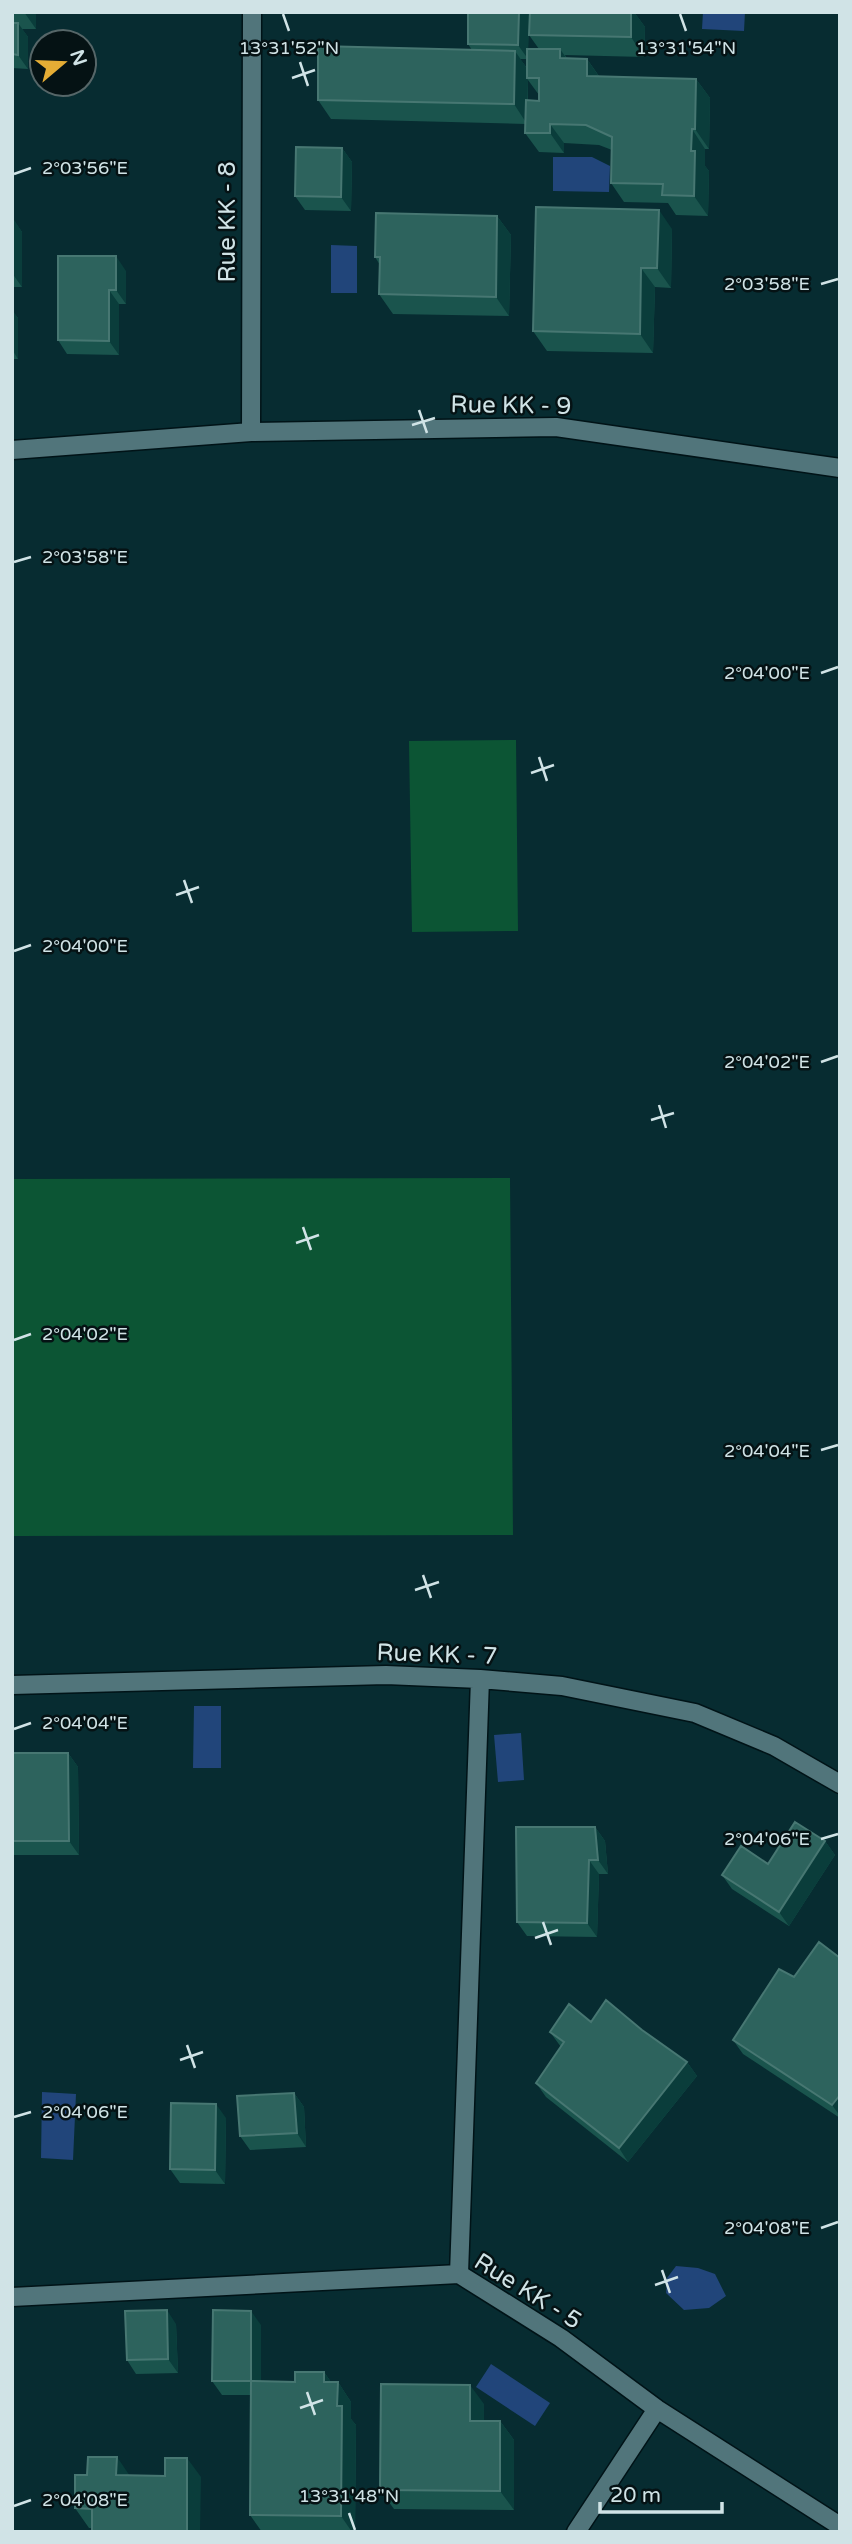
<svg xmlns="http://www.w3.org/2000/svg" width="852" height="2544" viewBox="0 0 852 2544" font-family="'Varela Round',sans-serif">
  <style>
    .green { fill: #0c5534 }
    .water { fill: #21457a }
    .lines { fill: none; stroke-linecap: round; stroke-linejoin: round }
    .street-casing { stroke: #001317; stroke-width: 21 }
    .street { stroke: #51757b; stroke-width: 18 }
    .wall { fill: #1a544d; fill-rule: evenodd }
    .shaded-wall { fill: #0a3d3b }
    .building { fill: #2d635d; stroke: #477772; stroke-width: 2 }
    .ticks { fill: none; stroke: #d0e3e6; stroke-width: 2.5 }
    .labels { text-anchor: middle; stroke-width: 5; stroke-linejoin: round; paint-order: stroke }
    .street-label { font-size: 24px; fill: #d0e3e6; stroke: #051214 }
    .ticks-label { font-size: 18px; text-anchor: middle; fill: #d0e3e6; stroke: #051214; stroke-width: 5; stroke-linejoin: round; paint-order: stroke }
  </style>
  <rect width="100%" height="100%" fill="#072c31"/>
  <path class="green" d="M516,740l2,191 -106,1 -3,-191z
    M510,1178l3,357 -501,1v-357z"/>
  <path class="water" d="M703,12h42l-1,19 -42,-2z
    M553,157h39l18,9 -1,26 -56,-1z
    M331,245l26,1v47h-26z
    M194,1706h27v62h-28z
    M521,1733l3,47 -26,2 -4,-47z
    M42,2092l34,2 -3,66 -32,-2z
    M676,2266l22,2 17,6 11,22 -17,12 -25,2 -18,-17 1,-15z
    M491,2364l59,39 -15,23 -59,-39z"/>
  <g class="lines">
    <g class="street-casing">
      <path id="street" d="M251,432l1,-420
        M12,450l239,-18 305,-5 284,41
        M12,1685l374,-10 94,4 82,7 133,27 79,33 66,38
        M459,2274l21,-595
        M12,2297l447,-23 102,64 96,71 183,117
        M576,2532l81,-123"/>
    </g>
    <use href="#street" class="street"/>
  </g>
  <path class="wall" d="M12,12h24v17h-14l6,8v32l-16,-1z
    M529,12l-1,37h11l-10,-14 1,-23h104l11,15 -1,30 -79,-2 2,4h20l12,17 97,3 14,19 -1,51h-4v17l4,5 -1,45 -32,-1 -8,-12 -44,-1 -13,-19 1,-33 -13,-5 -35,-2v10l-25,-1 -14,-19 1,-9 -195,-5 -13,-19 154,-50 -4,-6zM520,59h7v9zM528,80l11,15v6l-11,-1z
    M342,148l10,14 -1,49 -46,-1 -10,-14z
    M497,216l14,19 -2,81 -116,-2 -14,-20 1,-29 -5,-8z
    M12,218l10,14v55h-10z
    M672,229l-1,59 -16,-1 -2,66 -106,-2 -14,-20z
    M126,271v33h-7v51l-52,-1 -9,-14z
    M12,311l6,7v41h-6z
    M12,1753h56l10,14 1,88h-65l-2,-3z
    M595,1827l10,14 3,33h-9l-2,63 -70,-1 -10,-14z
    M825,1841l10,14 -46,71 -57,-37 -10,-14 46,-11z
    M840,1958v160l-97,-64 -10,-14 61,-63z
    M591,2022l96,40 10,14 -69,86 -82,-65 -10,-14 25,-36 -11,-15z
    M294,2093l10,14 2,40 -56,3 -10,-14z
    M226,2118l-1,66 -45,-1 -10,-14z
    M176,2324l2,49 -42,1 -9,-14z
    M261,2325v56l34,1 29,-10 7,10h7l13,20v17l5,6 -1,107h-93l-12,-17 1,-120h-29l-10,-14z
    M484,2404v17h16l14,19v70l-120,-1 -14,-19z
    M130,2476l71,1 -109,51h-3l-14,-20z"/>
  <path class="shaded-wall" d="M24,12h12v17z
    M519,12h10l-1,47 -10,-14z
    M631,12h3l11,15 -1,30 -13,-20z
    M18,23l10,14v32l-10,-14z
    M560,49l14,20 -14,-11z
    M515,51l13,19 -1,8 1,2 -1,44 -13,-20z
    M587,59l13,19 -13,-2z
    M696,79l14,19 -1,51 -14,-20z
    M550,124l14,19v10l-14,-20z
    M692,129l13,20v17l4,5 -1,45 -14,-20 -3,-45z
    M342,148l10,14 -1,49 -10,-14z
    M659,210l13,19 -1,59 -14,-20z
    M497,216l14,19 -2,81 -13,-19z
    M13,218l9,14v55l-10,-14z
    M116,256l10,15v33l-10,-14z
    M641,268l14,19 -2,66 -13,-19z
    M109,290l10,14v51l-10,-14z
    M13,311l5,7v41l-5,-8z
    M68,1753l10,14 1,88 -10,-14z
    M595,1827l10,14 3,33 -10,-14z
    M825,1841l10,14 -46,71 -10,-14z
    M589,1860l10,14 -2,63 -10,-14z
    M687,2062l10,14 -69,86 -9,-14z
    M294,2093l10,14 2,40 -9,-14z
    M840,2095v21l-8,-11z
    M216,2104l10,14 -1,66 -10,-14z
    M167,2310l9,14 2,49 -10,-14z
    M251,2311l10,14v70l-10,-14z
    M324,2372l13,19 1,-9 13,20v17l5,6 -1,107h-3l-11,-16 -17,-134z
    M470,2385l14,19v36l-14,-19z
    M500,2421l14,19v70l-14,-19z
    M117,2457l13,19 -14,-1z
    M187,2458l14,19 -1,55h-13z"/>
  <path class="building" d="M468,12h51l-1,33 -50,-1z
    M530,12h101v25l-102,-2z
    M12,23h6v32l-6,-1z
    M318,46l197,5 -1,53 -196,-4z
    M527,49h33v9l27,1v17l109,3 -1,50h-3l-1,22h4l-1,45 -32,-1 1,-11 -52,-1 1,-46 -26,-12 -36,-1v9h-25l1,-33 13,1v-23h-12z
    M296,147l46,1 -1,49 -46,-1z
    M536,207l123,3 -2,58h-16l-1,66 -107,-3z
    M376,213l121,3 -1,81 -117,-3 1,-37h-5z
    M58,256h58v34h-7v51l-51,-1z
    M12,311h1v40h-1z
    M12,1753h56l1,88h-57z
    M795,1822l30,19 -46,71 -57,-37 19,-29 27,18z
    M516,1827h79l3,33h-9l-2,63 -70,-1z
    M819,1942l21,16v137l-8,10 -99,-65 46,-71 15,8z
    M606,2000l36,30 45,32 -68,86 -83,-65 28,-41 -14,-10 19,-28 22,18z
    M294,2093l3,40 -57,3 -3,-40z
    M171,2103l45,1 -1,66 -45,-1z
    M167,2310l1,49 -41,1 -2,-49z
    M213,2310l38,1v70h-39z
    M295,2372h29v10h14l-1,24h5l-1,110 -91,-1 1,-134 44,1z
    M381,2384l89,1v36h30v70l-120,-1z
    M88,2457h29l-1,18 49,1v-18h22v74h-95v-23l-17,-1v-33h12z"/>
  <path class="ticks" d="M283,14l6,17M680,14l6,17M300,62l8,24M292,78l23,-8M14,174l17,-6M821,284l17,-5M419,410l8,23M412,425l23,-7M14,562l17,-5M821,673l17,-6M539,757l8,24M531,773l23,-8M184,880l8,23M176,895l23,-8M14,951l17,-6M821,1062l17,-6M659,1105l7,23M651,1120l23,-7M303,1227l8,23M296,1243l23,-8M14,1340l17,-6M821,1450l17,-5M423,1575l8,23M415,1590l24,-8M14,1729l17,-6M821,1839l17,-5M543,1922l8,23M535,1938l23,-8M187,2045l8,23M180,2060l23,-8M14,2117l17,-5M821,2228l17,-6M662,2270l8,23M655,2285l23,-8M307,2392l8,23M300,2408l23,-8M14,2506l17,-6M349,2513l6,17"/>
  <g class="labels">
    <g class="street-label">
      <text transform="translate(227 222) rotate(-90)" y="8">Rue KK - 8</text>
      <text transform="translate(511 405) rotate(1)" y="8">Rue KK - 9</text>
      <text transform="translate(437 1654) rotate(2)" y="8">Rue KK - 7</text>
      <text transform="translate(528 2291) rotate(32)" y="8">Rue KK - 5</text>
    </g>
  </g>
  <g class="ticks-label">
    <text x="289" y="54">13°31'52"N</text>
    <text x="686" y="54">13°31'54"N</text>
    <text x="85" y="174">2°03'56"E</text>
    <text x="767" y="290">2°03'58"E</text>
    <text x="85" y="563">2°03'58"E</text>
    <text x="767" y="679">2°04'00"E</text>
    <text x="85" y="952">2°04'00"E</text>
    <text x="767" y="1068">2°04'02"E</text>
    <text x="85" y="1340">2°04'02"E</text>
    <text x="767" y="1457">2°04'04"E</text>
    <text x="85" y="1729">2°04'04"E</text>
    <text x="767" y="1845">2°04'06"E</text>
    <text x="85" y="2118">2°04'06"E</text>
    <text x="767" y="2234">2°04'08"E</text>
    <text x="349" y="2502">13°31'48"N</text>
    <text x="85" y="2506">2°04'08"E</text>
  </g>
  <rect width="852" height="2544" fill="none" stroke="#d0e3e6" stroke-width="28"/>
  <g transform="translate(63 63) rotate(71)"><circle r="33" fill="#051214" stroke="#566668" stroke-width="2"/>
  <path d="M0-5L12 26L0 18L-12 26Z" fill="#e5ad35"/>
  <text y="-10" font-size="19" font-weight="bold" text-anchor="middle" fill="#d0e3e6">N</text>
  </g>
  <path d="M600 2502v10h122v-10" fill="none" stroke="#d0e3e6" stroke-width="3.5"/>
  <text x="610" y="2502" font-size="21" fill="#d0e3e6" stroke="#051214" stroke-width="5" paint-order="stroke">20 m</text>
</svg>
